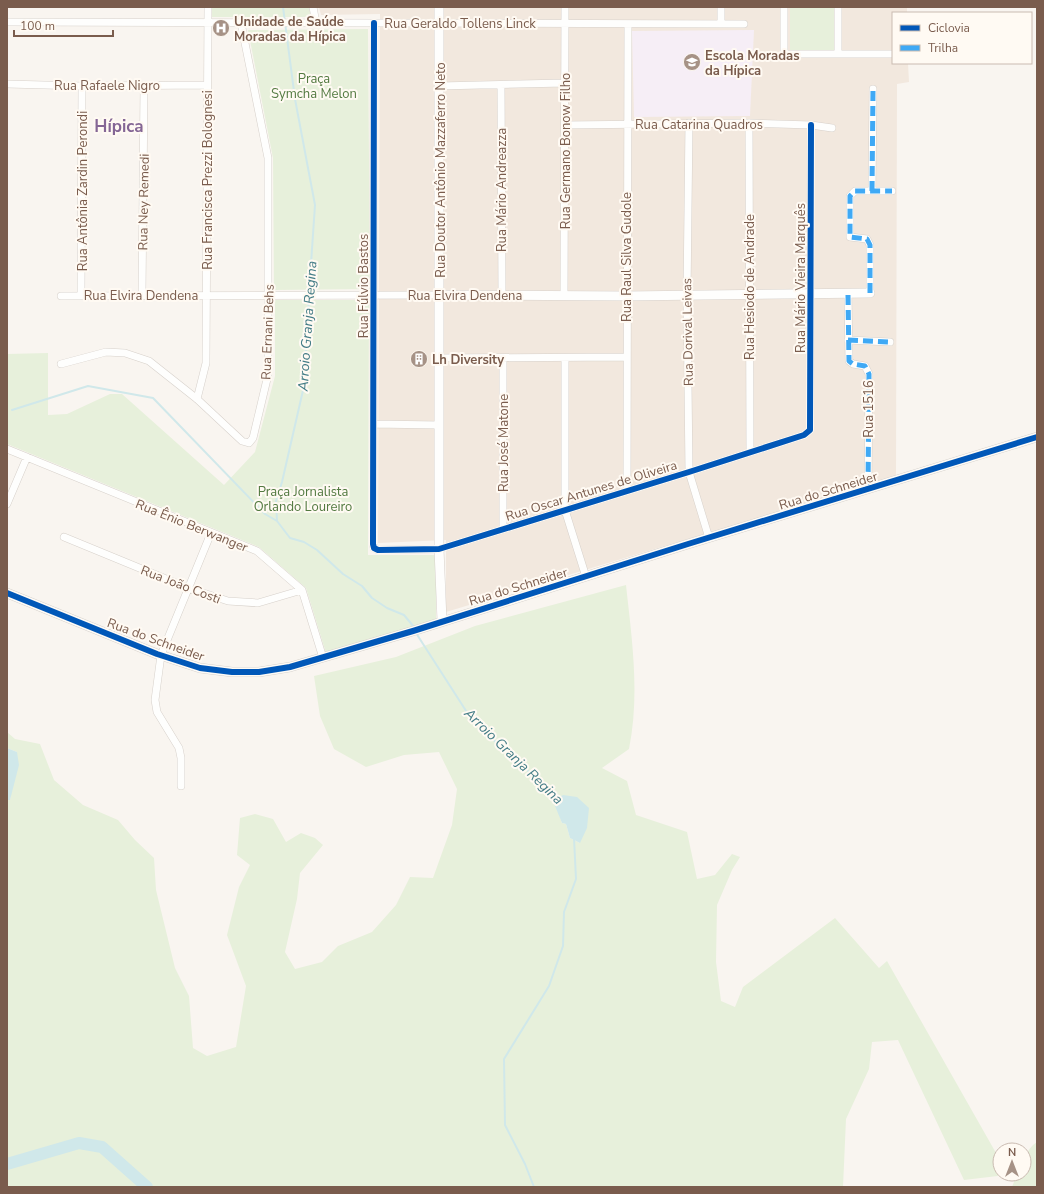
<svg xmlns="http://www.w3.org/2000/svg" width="1044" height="1194" viewBox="0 0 1044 1194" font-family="'Nunito Sans',sans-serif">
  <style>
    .residential { fill: #f2e8de }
    .education { fill: #f6eef6 }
    .green { fill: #e7f0db; fill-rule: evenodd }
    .water { fill: #d0e8ea }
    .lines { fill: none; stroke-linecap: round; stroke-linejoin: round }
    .stream { stroke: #d0e8ea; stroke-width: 2 }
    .river { stroke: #d0e8ea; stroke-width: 12 }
    .minor-casing { stroke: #d7d1cb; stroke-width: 8 }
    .tertiary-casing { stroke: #d7d1cb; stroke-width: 10 }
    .minor { stroke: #fefefd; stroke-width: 7 }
    .tertiary { stroke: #fefefd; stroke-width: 9 }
    .quiet { stroke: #3fa9f5; stroke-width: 5; stroke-dasharray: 10 5; stroke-linecap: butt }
    .cycleway-casing { stroke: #fffaf3; stroke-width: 8 }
    .cycleway { stroke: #0057b8; stroke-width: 6 }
    .labels { text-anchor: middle; stroke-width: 4; stroke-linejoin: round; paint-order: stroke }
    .poi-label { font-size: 13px; font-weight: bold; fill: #7a5c4d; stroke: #fffaf3; text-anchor: start }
    .street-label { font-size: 13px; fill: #7a5c4d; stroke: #fffaf3 }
    .park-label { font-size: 13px; fill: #537a41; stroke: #fffaf3 }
    .water-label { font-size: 14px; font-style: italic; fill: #437c86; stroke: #fffaf3 }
    .district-label { font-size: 17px; font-weight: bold; fill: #846695; stroke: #fffaf3 }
  </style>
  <rect width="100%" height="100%" fill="#f9f5f0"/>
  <path class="residential" d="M319,7h588v6h-14v50h15l1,19 -12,2 -1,392 -450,136v-72l-68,3 2,-529 -59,1z"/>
  <path class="education" d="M754,30l-4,86 -116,1 -2,-86z"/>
  <path class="green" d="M212,7h97l2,10h-99z
    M790,7h46v44h-46z
    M368,29l2,260 -96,1 -1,-132 -25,-128z
    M275,300h94l-1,255h68v66l-110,32 -20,-65 -47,-41 -252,-103v-90l41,-1v62l19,-1 43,-20h12l102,91 31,-33 20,-76z
    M626,585c6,55 14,109 3,164l-27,19 25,13 9,34 51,17 10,47 18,-4 17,-21 8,3 -8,13 -15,35 -1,57 5,39 14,6 8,-20 92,-69 44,50 8,-7 113,199v14l6,1 -42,5 -66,-140 -26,2 -3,27 -23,50 -3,68h-836v-387h3l7,-48 -10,-4v-16l8,7 25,5 14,36 29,25 35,15 17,20 19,18 2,32 19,78 14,28 4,52 14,8 29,-9 10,-61 -19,-51 12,-48 11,-22 -13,-10 3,-37 15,-4 18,5 13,23 15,-9 14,5 8,7 -23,28 -3,26 -12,53 10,17 27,-7 16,-16 34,-14 24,-27 14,-28 23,1 19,-53 5,-36 -18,-37 -35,3 -38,12 -32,-18 -14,-33 -6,-40 82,-19 79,-31zM559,814l21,29 -10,-5 -4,-14 -4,-1z
    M1037,1142v45h-25l5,-13h7c0,-14 1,-24 13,-32z"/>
  <path class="water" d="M7,748l10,4 2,13 -9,35h-3z
    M563,795l14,2 12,11 -2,20 -7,15 -10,-5 -4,-14 -4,-1 -9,-22z"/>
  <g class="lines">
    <path class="stream" d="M283,7l12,92 20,106 -6,88
      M309,297l-5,89 -22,96 -6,19 1,20 13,17 14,4 13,8 26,24 19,12 10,12 15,10 17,7 10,12
      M12,410l76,-24 65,12 112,116 12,7
      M416,633l54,84 32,31 58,51
      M534,1187l-9,-23 -20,-39 -1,-66 45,-73 14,-40 1,-34 12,-33 -2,-41"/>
    <path class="river" d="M7,1164l72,-21 23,4 45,40"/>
    <g class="minor-casing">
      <path id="minor" d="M313,7l3,16
        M721,7v16
        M784,7v46l5,1h104
        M838,7v47
        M7,22l737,2
        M374,23l-1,521 1,4 4,2 61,-1 250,-77 115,-37 6,-5 1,-305
        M7,84l75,2 125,-1
        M501,85l1,210
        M440,86l125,-3
        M689,123l-2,173 2,176 20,66
        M749,123l1,329
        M565,125l184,-2 62,2 21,3
        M872,191l1,-102
        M870,293v-48l-3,-6 -17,-2v-41l5,-5h37
        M81,295l1,-209
        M142,295l2,-209
        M564,295l1,-288
        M848,295l1,66 4,3 12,2 4,8 -1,115
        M61,296l378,-1
        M848,340l42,2
        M439,358l187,-1
        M503,358v170
        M565,358v152l21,67
        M61,364l45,-12 19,1 24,8 48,38 45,42 7,2 4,-5 15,-63v-217l-27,-135
        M197,399l9,-36 2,-356
        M373,424l66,1
        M7,449l250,102 45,39 21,68
        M627,490l1,-466
        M7,504l20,-47
        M64,537l124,51 40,13 30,2 44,-13
        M181,786v-28l-2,-10 -22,-36 -2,-12 6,-45 50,-122"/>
    </g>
    <g class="tertiary-casing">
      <path id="tertiary" d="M439,7v542l3,72
        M439,295l187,1 244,-3
        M7,593l150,61 43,14 32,4h27l31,-5 123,-36 275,-87 349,-107"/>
    </g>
    <use href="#minor" class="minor"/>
    <use href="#tertiary" class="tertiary"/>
    <path class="quiet" d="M872,191l1,-102
      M870,293v-48l-3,-6 -17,-2v-41l5,-5h37
      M848,295l1,66 4,3 12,2 4,8 -1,115
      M848,340l42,2"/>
    <g class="cycleway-casing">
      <path id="cycleway" d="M374,23l-1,521 1,4 4,2 61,-1 250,-77 115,-37 6,-5 1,-305
        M7,593l150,61 43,14 32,4h27l31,-5 123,-36 275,-87 349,-107"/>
    </g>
    <use href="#cycleway" class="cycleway"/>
  </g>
  <defs>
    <g id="hospital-disc" transform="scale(0.9)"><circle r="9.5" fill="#a69286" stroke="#fffaf3"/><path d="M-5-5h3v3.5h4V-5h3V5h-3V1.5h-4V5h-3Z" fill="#fff"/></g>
    <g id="school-disc" transform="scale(0.9)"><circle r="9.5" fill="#a69286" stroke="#fffaf3"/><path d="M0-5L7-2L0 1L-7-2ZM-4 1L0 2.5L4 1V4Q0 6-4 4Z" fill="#fff"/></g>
    <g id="building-disc" transform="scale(0.9)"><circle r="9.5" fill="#a69286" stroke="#fffaf3"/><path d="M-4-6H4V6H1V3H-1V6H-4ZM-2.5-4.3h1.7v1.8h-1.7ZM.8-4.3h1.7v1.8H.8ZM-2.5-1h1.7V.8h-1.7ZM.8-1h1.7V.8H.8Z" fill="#fff"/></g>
  </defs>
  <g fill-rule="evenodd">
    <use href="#hospital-disc" x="221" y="28"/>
    <use href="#school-disc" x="692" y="62"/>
    <use href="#building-disc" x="419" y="359"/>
  </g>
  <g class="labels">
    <g class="poi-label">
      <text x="234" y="26">Unidade de Saúde<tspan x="234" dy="15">Moradas da Hípica</tspan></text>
      <text x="705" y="60">Escola Moradas<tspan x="705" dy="15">da Hípica</tspan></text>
      <text x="432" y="364">Lh Diversity</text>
    </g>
    <g class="street-label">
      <text x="460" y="28">Rua Geraldo Tollens Linck</text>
      <text x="107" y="90">Rua Rafaele Nigro</text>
      <text x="699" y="129">Rua Catarina Quadros</text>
      <text transform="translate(565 151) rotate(-90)" y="5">Rua Germano Bonow Filho</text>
      <text transform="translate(440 170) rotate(-90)" y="5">Rua Doutor Antônio Mazzaferro Neto</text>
      <text transform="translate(207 180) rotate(-90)" y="5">Rua Francisca Prezzi Bolognesi</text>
      <text transform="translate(501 190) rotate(-90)" y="5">Rua Mário Andreazza</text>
      <text transform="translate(82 191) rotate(-90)" y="5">Rua Antônia Zardin Perondi</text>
      <text transform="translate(143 202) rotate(-89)" y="5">Rua Ney Remedi</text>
      <text transform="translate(626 257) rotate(-90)" y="5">Rua Raul Silva Gudole</text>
      <text transform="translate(800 278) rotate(-90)" y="5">Rua Mário Vieira Marquês</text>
      <text transform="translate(363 286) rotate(-90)" y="5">Rua Fúlvio Bastos</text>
      <text transform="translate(749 287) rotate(-90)" y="5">Rua Hesiodo de Andrade</text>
      <text x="141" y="300">Rua Elvira Dendena</text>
      <text x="465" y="300">Rua Elvira Dendena</text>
      <text transform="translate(267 332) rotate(-88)" y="5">Rua Ernani Behs</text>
      <text transform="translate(687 332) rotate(-91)" y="5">Rua Dorival Leivas</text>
      <text transform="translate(868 409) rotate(-90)" y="5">Rua 1516</text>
      <text transform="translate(503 443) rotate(-90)" y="5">Rua José Matone</text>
      <text transform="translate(591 490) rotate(-17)" y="5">Rua Oscar Antunes de Oliveira</text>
      <text transform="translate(828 490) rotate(-17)" y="5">Rua do Schneider</text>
      <text transform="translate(192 525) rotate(22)" y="5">Rua Ênio Berwanger</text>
      <text transform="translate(181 584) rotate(21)" y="5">Rua João Costi</text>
      <text transform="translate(518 586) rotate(-17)" y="5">Rua do Schneider</text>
      <text transform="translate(156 639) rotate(20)" y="5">Rua do Schneider</text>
    </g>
    <g class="park-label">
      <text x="314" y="83">Praça<tspan x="314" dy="15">Symcha Melon</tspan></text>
      <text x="303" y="496">Praça Jornalista<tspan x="303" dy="15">Orlando Loureiro</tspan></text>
    </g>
    <g class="water-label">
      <text transform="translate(307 326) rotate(-86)" y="5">Arroio Granja Regina</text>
      <text transform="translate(514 756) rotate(44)" y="5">Arroio Granja Regina</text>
    </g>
    <g class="district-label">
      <text x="119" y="132">Hípica</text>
    </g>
  </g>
  <rect width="1044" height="1194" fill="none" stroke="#7a5c4d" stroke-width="16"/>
  <rect x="892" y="12" width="140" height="52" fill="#fffaf3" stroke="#cabbb1"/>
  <rect x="900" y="25" width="20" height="6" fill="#0057b8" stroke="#cabbb1"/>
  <text x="928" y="32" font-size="12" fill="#7a5c4d">Ciclovia</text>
  <rect x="900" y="45" width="20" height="6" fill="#3fa9f5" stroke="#cabbb1"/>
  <text x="928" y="52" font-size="12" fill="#7a5c4d">Trilha</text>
  <g transform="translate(1012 1162)"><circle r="19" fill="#fffaf3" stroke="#cabbb1"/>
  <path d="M0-3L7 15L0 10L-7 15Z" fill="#a69286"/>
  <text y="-6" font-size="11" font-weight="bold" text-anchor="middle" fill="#7a5c4d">N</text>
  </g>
  <path d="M14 30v6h99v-6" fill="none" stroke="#7a5c4d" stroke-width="2"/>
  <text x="20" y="30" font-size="12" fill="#7a5c4d" stroke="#fffaf3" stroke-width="3" paint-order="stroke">100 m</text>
</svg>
